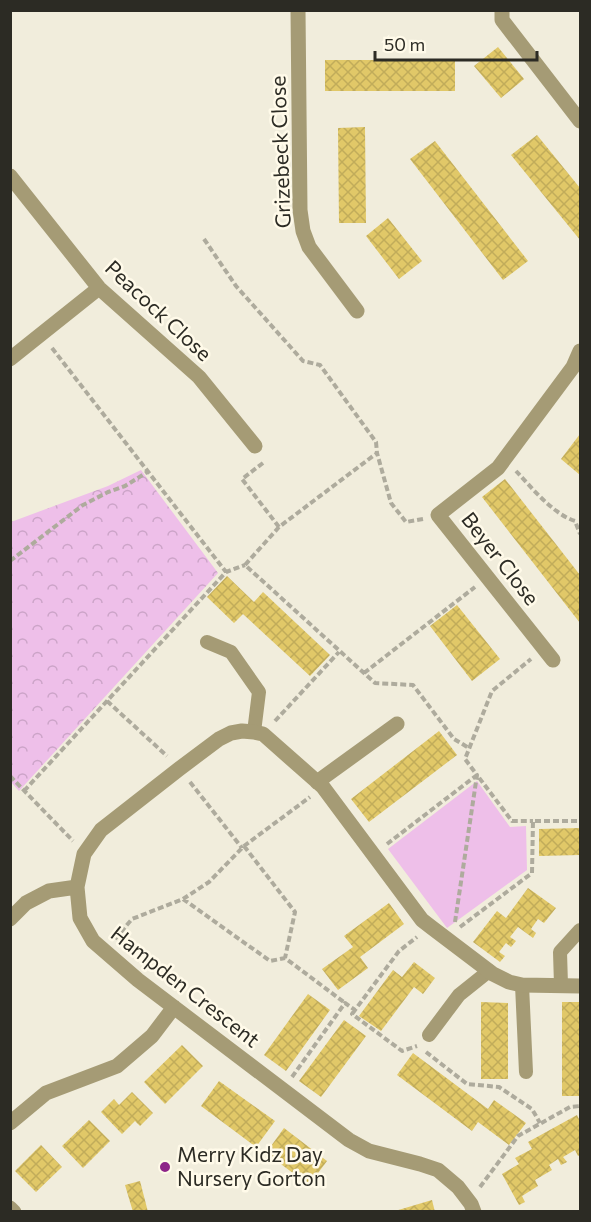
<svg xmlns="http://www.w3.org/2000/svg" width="591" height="1222" viewBox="0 0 591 1222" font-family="Commissioner,sans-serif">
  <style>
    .green { fill: #eebfe9 }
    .forest { fill: url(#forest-crowns) }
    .building { fill: url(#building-cross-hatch) }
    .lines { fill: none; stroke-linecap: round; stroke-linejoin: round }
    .path { stroke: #aeab9d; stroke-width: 4; stroke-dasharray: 6 3; stroke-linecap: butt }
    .service { stroke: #a59b75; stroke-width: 14 }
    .minor { stroke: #a59b75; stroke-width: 15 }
    .poi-dot { fill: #8d2488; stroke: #fffae9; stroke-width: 2 }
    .labels { text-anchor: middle; stroke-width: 5; stroke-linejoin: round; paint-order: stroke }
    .street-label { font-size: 21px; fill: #2c2b24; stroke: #fffae9 }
    .poi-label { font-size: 21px; fill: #2c2b24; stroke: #fffae9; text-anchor: start }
  </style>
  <defs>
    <pattern id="forest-crowns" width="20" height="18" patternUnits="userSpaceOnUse" patternTransform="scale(1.5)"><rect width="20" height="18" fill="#eebfe9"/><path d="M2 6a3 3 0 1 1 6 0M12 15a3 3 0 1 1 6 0" fill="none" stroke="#cca4c8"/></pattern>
    <pattern id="building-cross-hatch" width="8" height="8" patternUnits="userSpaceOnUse" patternTransform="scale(1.5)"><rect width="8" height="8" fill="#e1c868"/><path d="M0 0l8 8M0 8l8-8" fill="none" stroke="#c1ac5a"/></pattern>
  </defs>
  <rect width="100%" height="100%" fill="#f1eddc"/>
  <path class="green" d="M477,781l33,46 16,-1 1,44 -80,58 -59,-79z"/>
  <path class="forest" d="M141,470l77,103 -199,218 -9,-10 1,-259 97,-36z"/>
  <path class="building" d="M498,47l26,32 -23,19 -27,-32z
    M325,60h130v31h-130z
    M365,127l1,96h-27l-1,-95z
    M537,135l43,53v52l-69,-85z
    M435,141l93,120 -25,19 -93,-121z
    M388,218l34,43 -23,18 -33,-43z
    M580,434v41l-19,-16z
    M505,479l75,96v48l-98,-126z
    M227,576l27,26 9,-10 67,63 -20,21 -67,-62 -9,9 -27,-26z
    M457,605l43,54 -28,22 -42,-55z
    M439,731l18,24 -88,67 -18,-23z
    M580,828v27l-41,1v-27z
    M528,888l28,20 -12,15 -6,-4 -7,10 5,4 -3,5 -15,-11 -8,10 6,4 -5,6 -5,-4 -7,9 6,4 -5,6 -27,-20 24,-31 9,7z
    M389,903l15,21 -44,33 8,11 -30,22 -16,-21 31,-22 -9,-11z
    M414,962l21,16 -12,16 -9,-7 -33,44 -22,-15 34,-46 9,7z
    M308,994l22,16 -44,61 -22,-16z
    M481,1002l27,1v76h-27z
    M562,1002h18v94h-18z
    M344,1020l22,16 -45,61 -22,-16z
    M182,1045l21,21 -38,38 -21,-22z
    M413,1053l75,56 6,-9 32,23 -17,22 -31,-23 -6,9 -75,-56z
    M219,1081l56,40 -19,26 -55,-41z
    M132,1092l21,21 -13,13 -5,-5 -13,13 -21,-22 13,-13 5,6z
    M577,1115l3,6v34l-2,1 -3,-6 -12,7 4,5 -6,3 -3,-6 -9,6 3,5 -17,10 3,6 -16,10 3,6 -6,3 -17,-31 17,-10 -4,-6 17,-9 -4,-7z
    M89,1120l21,21 -27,27 -21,-22z
    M284,1128l43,33 -18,24 -43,-32z
    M41,1145l21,22 -26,25 -21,-21z
    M140,1181l8,31h-15l-8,-27z
    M432,1200l3,12h-40v-1z"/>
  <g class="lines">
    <path class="path" d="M204,239l32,47 67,75 17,4 56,77 1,11
      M52,348l174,224
      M263,463l-21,16 37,48
      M516,471c16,17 37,43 59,50l5,13
      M423,519l-17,3 -15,-19 -14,-50 -98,74 -34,38 130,118 38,2 41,54 15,9
      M10,561l73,-56 25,-13 17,-6 24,-15
      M364,673l111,-86
      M107,701l60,55
      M275,721l64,-69
      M10,776l63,65
      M190,782l52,66
      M24,791l202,-219 19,-7
      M387,844l90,-69 35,46h21
      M244,846l51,66 -10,46
      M183,899l87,62 15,-3 60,45
      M455,922l22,-147 -12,-16 27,-68 39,-32
      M460,927l72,-54 1,-52h47
      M115,939l17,-20 51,-20 26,-17 35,-36 66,-49
      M355,1010l-3,4 50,37 15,-5
      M426,1052l41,32 32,3 33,22 8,14
      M292,1077l53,-74 10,7 44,-59 18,-14
      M480,1187l38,-51 52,-29 10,-1"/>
    <path class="service" d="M207,642l24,10 28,40 -5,40
      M522,985l4,87
      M561,985l-1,-33 20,-22
      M429,1035l30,-40 30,-24"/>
    <path class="minor" d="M298,10l2,200 3,21 6,16 48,64
      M502,10v10l78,101
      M10,176l89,112 100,89 56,69
      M10,359l89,-71
      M553,660l-115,-145 60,-47 75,-101 7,-16
      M317,782l80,-58
      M10,919l16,-16 23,-12 28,-4
      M10,1123l36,-30 71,-27 35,-30 22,-29
      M10,1208l4,4
      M474,1212l-3,-8 -13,-17 -20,-17 -18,-6 -51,-13 -20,-11 -211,-160 -45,-39 -13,-23 -3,-31 7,-33 17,-24 78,-61 40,-30 12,-6 11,-2 12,1 9,2 60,53 99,133 9,7 62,47 16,8 13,3 58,1"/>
  </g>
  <circle class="poi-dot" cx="165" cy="1167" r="6"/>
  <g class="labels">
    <g class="street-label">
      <text transform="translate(281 152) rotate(-92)" y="7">Grizebeck Close</text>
      <text transform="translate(158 311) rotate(43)" y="7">Peacock Close</text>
      <text transform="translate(500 559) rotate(52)" y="7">Beyer Close</text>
      <text transform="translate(185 987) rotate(38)" y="7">Hampden Crescent</text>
    </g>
    <g class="poi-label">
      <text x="177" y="1162">Merry Kidz Day<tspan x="177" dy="24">Nursery Gorton</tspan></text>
    </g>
  </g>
  <rect width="591" height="1222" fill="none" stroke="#2c2b24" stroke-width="24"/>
  <path d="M375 51v9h162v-9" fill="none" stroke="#2c2b24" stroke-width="3"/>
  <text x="384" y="51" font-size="18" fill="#2c2b24" stroke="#fffae9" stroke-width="4.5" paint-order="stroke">50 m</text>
</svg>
